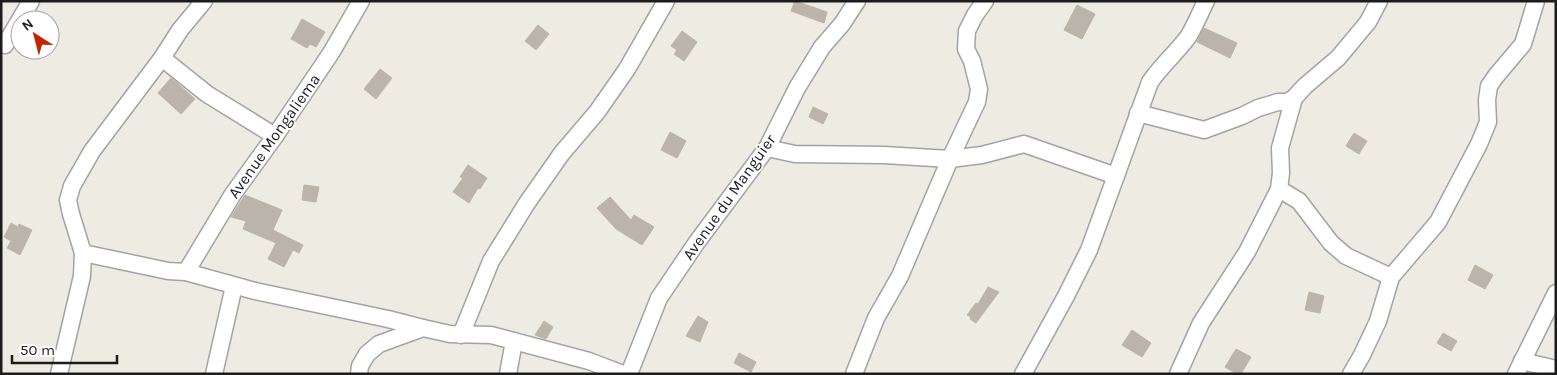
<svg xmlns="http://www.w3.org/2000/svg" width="1557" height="375" viewBox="0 0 1557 375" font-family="Karla,sans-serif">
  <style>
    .building { fill: #bab4ab; stroke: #bfb4a4 }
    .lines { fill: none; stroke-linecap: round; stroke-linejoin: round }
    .street-casing { stroke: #a3a3a3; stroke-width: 19 }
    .street { stroke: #fff; stroke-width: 16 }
    .labels { text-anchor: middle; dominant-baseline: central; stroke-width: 4; stroke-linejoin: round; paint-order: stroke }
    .street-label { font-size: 16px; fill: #1c1c1c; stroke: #fff }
  </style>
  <rect width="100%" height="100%" fill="#edebe2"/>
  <g class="building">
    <path d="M795,1L827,12L824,23L791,11Z"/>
    <path d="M1077,5L1095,14L1082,39L1064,30Z"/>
    <path d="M302,19L325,32L316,47L310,44L307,48L291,39Z"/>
    <path d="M538,25L549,34L536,50L525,41Z"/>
    <path d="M1204,28L1237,43L1230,58L1197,42Z"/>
    <path d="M682,31L697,42L684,61L674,54L677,50L671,46Z"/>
    <path d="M380,69L392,78L376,99L364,89Z"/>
    <path d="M171,78L195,99L181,114L158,93Z"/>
    <path d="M813,107L828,114L823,124L809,117Z"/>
    <path d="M670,132L686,141L677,158L661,150Z"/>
    <path d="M1354,133L1367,141L1359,154L1346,146Z"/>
    <path d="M468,165L487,178L480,189L478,188L469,203L453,192L463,178L460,177Z"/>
    <path d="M304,185L319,187L316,202L302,200Z"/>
    <path d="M245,195L282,210L273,230L303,245L299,253L293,250L284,267L268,259L276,243L243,229L246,221L231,217Z"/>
    <path d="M610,197L631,220L634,215L654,227L642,245L616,229L597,208Z"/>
    <path d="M11,223L18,227L19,224L32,230L20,255L7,248L11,241L4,237Z"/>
    <path d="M1475,265L1493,275L1485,289L1468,280Z"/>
    <path d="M988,287L999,292L976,323L970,319L971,317L967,315L976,303L978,304Z"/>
    <path d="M1309,292L1324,296L1320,313L1305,310Z"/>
    <path d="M698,316L708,322L700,342L686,336Z"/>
    <path d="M544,321L553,327L546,339L535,335Z"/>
    <path d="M1132,330L1151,343L1142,357L1122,345Z"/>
    <path d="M1443,333L1457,341L1451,351L1437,343Z"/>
    <path d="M1236,349L1251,357L1241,374H1237L1225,367Z"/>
    <path d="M739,353L756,362L751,372L734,363Z"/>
  </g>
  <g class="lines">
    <defs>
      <g id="street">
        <path d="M5,45L31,1"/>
        <path d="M162,58L207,94L275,136"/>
        <path d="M1138,113L1204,130L1242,116L1258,108L1278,102H1287L1294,98L1305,86L1338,58L1368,22L1379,1"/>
        <path d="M767,148L795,154L884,155L950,159L982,155L1024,144L1116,176"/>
        <path d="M1279,189L1299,201L1331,243L1346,256L1391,277"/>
        <path d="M83,253L168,271L186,272L255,291L388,319L423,328"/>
        <path d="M186,272L233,194L275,136L331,53L361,1"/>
        <path d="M461,335L491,261L527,203L562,153L597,112L627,69L666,1"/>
        <path d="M1522,361L1556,369"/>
        <path d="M59,374L82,276L83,253L71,214L68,200L72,186L92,151L162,58L180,30L204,1"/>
        <path d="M214,374L234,286"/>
        <path d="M359,374L360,366L367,354L379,344L423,328L450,334L491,335L589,361L623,374"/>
        <path d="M508,374L514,341"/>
        <path d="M629,374L659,298L697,242L767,148L797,88L822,47L842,24L857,1"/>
        <path d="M854,374L876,318L900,276L950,159L977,102L979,89L972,61L966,49L967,31L975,15L985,1"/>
        <path d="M1023,374L1066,296L1089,250L1150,82C1161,66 1176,53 1188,37C1195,26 1200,13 1206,1"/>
        <path d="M1178,374L1201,323L1247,252L1279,189L1281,173L1280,148L1294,98"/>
        <path d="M1351,374L1362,355L1378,321L1391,277L1438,222L1479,144L1488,122L1487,100L1489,86L1496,76L1523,44L1536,1"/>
        <path d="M1516,374L1556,293"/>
      </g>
    </defs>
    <use href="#street" class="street-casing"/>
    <use href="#street" class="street"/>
  </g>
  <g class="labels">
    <g class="street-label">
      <text transform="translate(274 136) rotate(-55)">Avenue Mongaliema</text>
      <text transform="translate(729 197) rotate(-55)">Avenue du Manguier</text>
    </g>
  </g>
  <rect width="1557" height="375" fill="none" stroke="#1c1c1c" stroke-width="5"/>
  <g transform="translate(35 35) rotate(324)"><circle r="24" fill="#ffffff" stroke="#a4a4a4"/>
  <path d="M0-4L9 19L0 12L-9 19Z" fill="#c52403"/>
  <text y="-8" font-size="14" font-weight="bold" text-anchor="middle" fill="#1c1c1c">N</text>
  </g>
  <path d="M12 355v8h105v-8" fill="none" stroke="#1c1c1c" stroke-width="2.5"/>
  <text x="20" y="355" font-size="15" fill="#1c1c1c" stroke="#ffffff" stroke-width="4" paint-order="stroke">50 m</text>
</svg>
